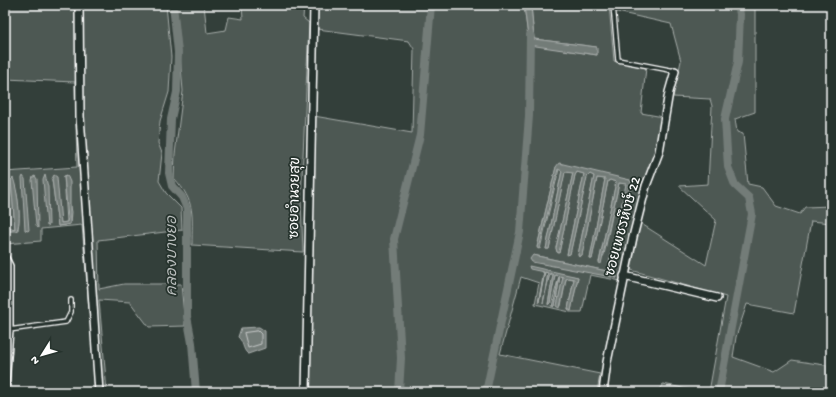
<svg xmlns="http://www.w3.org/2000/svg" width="836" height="397" viewBox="0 0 836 397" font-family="'Gochi Hand','Playpen Sans Thai',sans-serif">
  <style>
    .green { fill: #4d5853; stroke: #a6aca9; fill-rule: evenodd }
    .water { fill: #737b78; stroke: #abb0ae }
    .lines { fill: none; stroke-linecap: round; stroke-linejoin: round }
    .shore { stroke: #c7cac9; stroke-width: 1 }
    .canal { stroke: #737b78; stroke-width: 8 }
    .service-casing { stroke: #fff; stroke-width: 6 }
    .minor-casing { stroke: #fff; stroke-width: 10 }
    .service { stroke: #26332d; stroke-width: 3.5 }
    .minor { stroke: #26332d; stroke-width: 7 }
    .labels { text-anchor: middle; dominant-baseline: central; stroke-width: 3.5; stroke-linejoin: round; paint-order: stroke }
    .street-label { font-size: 14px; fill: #fff; stroke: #26332d }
    .water-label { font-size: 15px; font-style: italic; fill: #b9bdbc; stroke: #26332d }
  </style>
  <rect width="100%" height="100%" fill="#333f3a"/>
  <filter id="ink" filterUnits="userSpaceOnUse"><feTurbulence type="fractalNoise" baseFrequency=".025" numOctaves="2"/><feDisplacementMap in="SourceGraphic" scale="8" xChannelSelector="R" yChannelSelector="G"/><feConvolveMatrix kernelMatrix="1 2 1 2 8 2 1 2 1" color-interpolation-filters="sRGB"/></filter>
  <g filter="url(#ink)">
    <g class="green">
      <path d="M5,5H166L171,57L169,92L160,121L158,143L162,153L159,181L166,193L181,208L182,230L98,240L99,289L124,284H181L185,326L149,327L130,302L99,300L107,392H96L82,225L41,229V241L5,244V224L6,228L9,231L18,230C20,218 19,188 11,180L15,230L8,228L5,172L77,167L75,82L5,79ZM64,176L71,212L70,224L58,226L52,179L61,223L67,222Z"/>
      <path d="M176,5H204L207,33L226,30L229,17L243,19L242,5H304L303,18L309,23L301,199L303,252L192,245C192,215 196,202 174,178L175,154L183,91Z"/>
      <path d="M318,5H524L529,44L597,55L596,47L534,39L531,5H609L614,61L646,68L641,113L663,117L652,164L621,281L590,275L582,312H570L535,304L539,283L521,277L500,354L600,374L597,392H309L314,116L412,133L414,49L409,41L317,29ZM556,167L630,180L609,263L627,184L619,183L604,255L599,262L616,182L610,180L608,181L592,259H590L605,179L597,178L582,255L579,257L578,255L594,176L590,174L587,177L570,254H567L584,174L577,172L575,175L559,253L557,252L556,248L573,173L565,171L549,249H546L562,170L559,169L540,249L537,247ZM533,255L616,273L617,278ZM541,271L578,277L571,311L568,309L574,279L568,278L566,279L561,306L558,303L563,277L560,276L555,306H551L559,276L555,275L550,303L548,304L553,275L550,273L545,294L548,273L545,272L539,302L544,273Z"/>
      <path d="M616,5H755V112L735,119L737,132L743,134L748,184L762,187L776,206L800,214L805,207L831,206V223L811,221L794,313L747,304L736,337L733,357L774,372L792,360L831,366V392H709L726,297L631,270L640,223L706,265L716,220L679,186L708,184L712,106L710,99L673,97L681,61L671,24L617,12Z"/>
      <path d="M663,384L702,392H657Z"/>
    </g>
    <g class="water">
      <path d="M524,5H531L534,39L597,47V55L529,45Z"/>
      <path d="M559,163L630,180L632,184L614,265L611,266L609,263L626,184L619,183L601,264L599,263L616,182L610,180L608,181L592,259H590L605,179L597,178L582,255L579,257L578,255L594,176L590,174L587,177L570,254L567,255L584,174L577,172L575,175L559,253L557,252L556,248L573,173L565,172L549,249H546L562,171L558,169L539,249L537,248L556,167Z"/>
      <path d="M45,175L48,187L49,225L47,226L43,180Z"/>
      <path d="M54,175L57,177L61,223L67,222L68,218L64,176L67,175L70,182V224L58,226L52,179Z"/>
      <path d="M23,176L25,179L29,230L28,231L25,230L22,178Z"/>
      <path d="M35,176L37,179L38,228L36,225L32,180L33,177Z"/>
      <path d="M13,178C17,188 23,224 16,231H9L6,228L5,224V180L8,227L15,229L11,180Z"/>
      <path d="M533,255L616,273L617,278L532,262L530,259Z"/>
      <path d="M529,266L578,277L571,311L568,309L574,279L568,278L566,279L560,308L557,306L563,277L560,276L555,306L553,307L559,276L555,275L550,303L548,305L553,275L550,273L543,303L548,273L545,272L538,303L544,272L530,269Z"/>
      <path d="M259,327L265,331V348L248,354C242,349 244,342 238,337L241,328Z"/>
    </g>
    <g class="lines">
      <path class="shore" d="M258,331L261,334V344L248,348L244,333Z"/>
      <g class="canal">
        <path d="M173,5L178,52L177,92L171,119L169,173L172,186L182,197L187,209V316L192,343L196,392"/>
        <path d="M399,392L401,358L394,239L420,135L431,5"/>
        <path d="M486,392L520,232L529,116L530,35"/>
        <path d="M719,392L752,214L749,198L735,185L728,167L725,119L738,62L740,14L738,5"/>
      </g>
      <defs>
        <g id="service">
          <path d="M613,5L618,60L675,71"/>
          <path d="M9,330L66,322L71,312V300"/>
        </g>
        <g id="minor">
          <path d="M79,5L80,116L99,392"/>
          <path d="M5,258L9,266V330L5,385"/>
          <path d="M624,276L717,298"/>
          <path d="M306,392L314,5"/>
          <path d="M603,392L607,362L633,237L646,186L659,152L669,92L675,71"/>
        </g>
      </defs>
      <use href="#service" class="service-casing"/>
      <use href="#minor" class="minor-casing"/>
      <use href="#service" class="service"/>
      <use href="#minor" class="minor"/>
    </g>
  </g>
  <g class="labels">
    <g class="street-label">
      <text transform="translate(296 198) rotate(-89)">ซอยอำนวยสุข</text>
      <text transform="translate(624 227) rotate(-75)">ซอยเพชรหึงษ์ 22</text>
    </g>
    <g class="water-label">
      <text transform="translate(173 256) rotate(-90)">คลองบางยอ</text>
    </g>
  </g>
  <rect width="836" height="397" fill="none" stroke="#26332d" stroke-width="20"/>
  <rect x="10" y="10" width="816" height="377" fill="none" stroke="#fff" stroke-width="1.5" filter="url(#ink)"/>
  <g transform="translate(42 355) rotate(233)" stroke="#26332d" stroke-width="3" paint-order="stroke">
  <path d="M0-3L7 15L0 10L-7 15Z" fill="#ffffff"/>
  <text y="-6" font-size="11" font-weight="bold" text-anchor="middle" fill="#ffffff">N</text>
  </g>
</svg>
